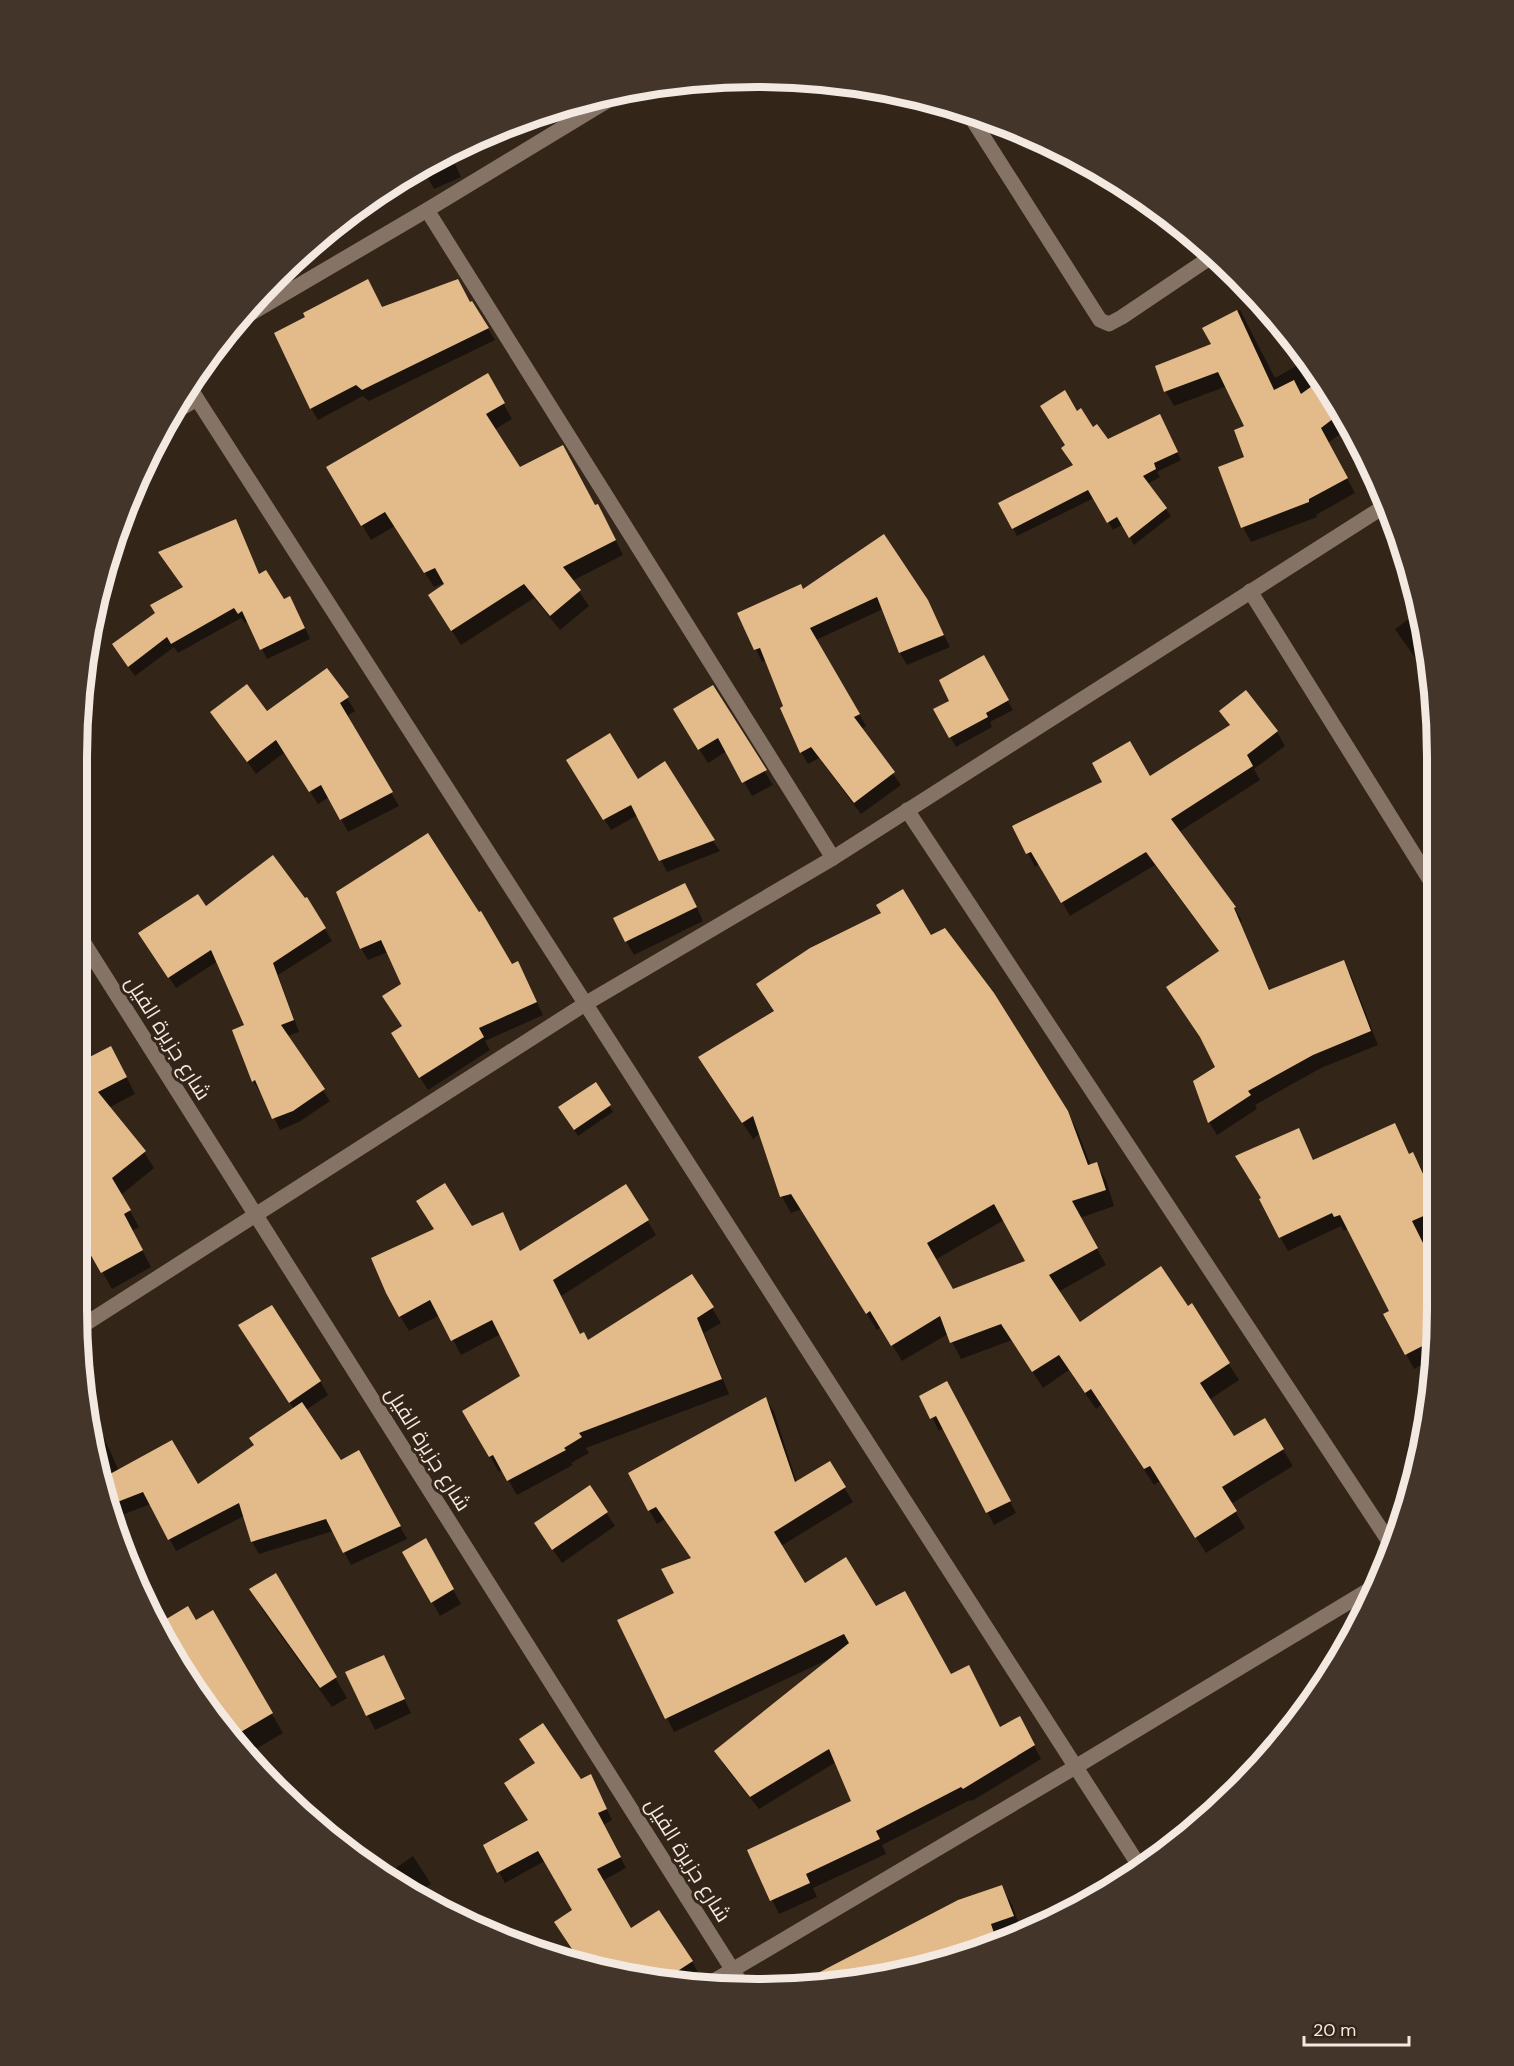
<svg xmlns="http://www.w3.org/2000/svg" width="1514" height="2066" viewBox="0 0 1514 2066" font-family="'DM Sans',Cairo,sans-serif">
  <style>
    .shadow { fill: #0007; fill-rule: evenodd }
    .building { fill: #e3ba89; fill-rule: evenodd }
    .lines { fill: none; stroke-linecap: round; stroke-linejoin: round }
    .minor { stroke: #857365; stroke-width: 15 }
    .labels { text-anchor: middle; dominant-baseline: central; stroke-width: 6; stroke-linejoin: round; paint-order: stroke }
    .street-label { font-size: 21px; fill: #f4e9e1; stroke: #342519 }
    .rim { fill: none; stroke: #f4e9e1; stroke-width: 8 }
  </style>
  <rect width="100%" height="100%" fill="#342519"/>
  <g class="shadow">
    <path d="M449,151L461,177L434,189L422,168Z"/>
    <path d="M472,303L495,340L369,401L363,396L318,420L311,408L382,308Z"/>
    <path d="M1240,310L1275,378L1307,360L1347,429L1328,443L1355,493L1316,515L1317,517L1251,542L1243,527L1246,427L1227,386L1174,406L1166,392L1156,366L1213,345L1204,328Z"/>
    <path d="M487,375L512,419L494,430L519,469L595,507L606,521L623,555L572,581L589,606L560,630L534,598L461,645L439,611L448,581L434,587L395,526L371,540L328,468Z"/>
    <path d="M1076,413L1107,441L1164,423L1181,460L1157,472L1160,477L1147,484L1171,516L1134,545L1123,524L1113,530L1094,498L1017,536L1013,528L1074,466L1067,446Z"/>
    <path d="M125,508L129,515L120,521Z"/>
    <path d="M241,531L259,575L283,601L296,608L310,639L267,659L248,621L245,623L241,618L178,653L174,647L135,676L120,655L157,614Z"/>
    <path d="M883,536L934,614L950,647L907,665L900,653L883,609L816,640L866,726L861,729L901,785L861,814L819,758L808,764L801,752L767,660L762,662L739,614L803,591Z"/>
    <path d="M1417,613L1432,668V682L1395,629Z"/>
    <path d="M983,658L1013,710L990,722L992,727L956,747L935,710L950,702Z"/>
    <path d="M712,687L773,785L752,796L727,751L708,763L683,724Z"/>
    <path d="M1246,692L1277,732L1285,746L1254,769L1260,780L1179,832L1234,907L1242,921L1240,922L1270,991L1343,962L1351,975L1378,1045L1321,1068L1255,1105L1257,1109L1217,1135L1209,1122L1216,1067L1220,953L1155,865L1070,916L1040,864L1035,867L1014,827L1150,778L1230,726L1221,712Z"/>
    <path d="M347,698L355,711L346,717L399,806L348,832L329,797L318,804L285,752L256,774L212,712L266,713Z"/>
    <path d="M574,771L638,781L713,841L720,851L667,872L638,815L611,830Z"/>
    <path d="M338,893L512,966L525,976L543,1015L485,1041L490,1050L428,1090L400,1046L403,1027V985L388,952L368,960L361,948Z"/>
    <path d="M307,899L332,941L278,975L299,1032L287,1036L330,1101L299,1122L280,1130L262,1092H260L253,1081L245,1025L218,961L176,988L147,944L205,908Z"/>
    <path d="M693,899L703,921L634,955L626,941Z"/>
    <path d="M931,937L1067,1112L1077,1130L1091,1166L1096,1164L1106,1180L1114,1206L1080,1218L1106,1265L1058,1292L1079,1324L1188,1308L1191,1306L1239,1380L1209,1400L1233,1438L1265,1420L1293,1466L1231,1504L1245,1528L1206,1553L1160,1481L1154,1485L1102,1404L1096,1409L1069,1370L1043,1388L1012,1340L961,1359L948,1334L902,1361L881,1327L877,1330L802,1209L791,1213L782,1197L760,1133L753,1139L710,1073ZM1004,1220L1027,1262L953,1291L935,1260Z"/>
    <path d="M1434,1015V1040L1425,1021Z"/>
    <path d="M120,1064L135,1094L108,1108L144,1152L154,1168L121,1195L139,1227L132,1231L151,1267L112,1289L80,1232L77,1234V1065Z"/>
    <path d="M609,1106L613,1112L578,1136L564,1114Z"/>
    <path d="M1395,1125L1410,1155L1412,1153L1421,1168L1435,1200L1436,1354L1435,1358L1414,1369L1385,1314L1391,1312L1348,1229L1344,1231L1341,1226L1288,1251L1280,1237L1299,1130L1314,1161Z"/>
    <path d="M502,1214L521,1253L647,1220L656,1235L561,1296L580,1336L588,1342L712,1308L721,1323L704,1333L729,1394L586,1448L589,1453L571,1463L573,1465L517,1495L502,1469L499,1472L464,1411L522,1377L501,1334L461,1355L440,1315L409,1331L400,1316L471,1228Z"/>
    <path d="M248,1340L320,1381L328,1395L306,1410L341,1462L358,1452L407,1539L351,1565L333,1531L259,1554L252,1542L244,1516L176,1551L151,1504L111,1519L100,1485L92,1428L95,1433L101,1431L119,1471L198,1486L256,1446L294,1409Z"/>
    <path d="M954,1395L1016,1513L994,1525L944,1428L939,1431L921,1396Z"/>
    <path d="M766,1399L774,1412L797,1483L829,1463L853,1502L781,1546L804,1585L876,1608L951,1676L1000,1728L1027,1732L1041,1759L972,1801L970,1800L882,1845L886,1854L813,1888L817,1897L779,1914L749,1851L853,1801L836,1762L759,1809L724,1765L716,1751L831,1658L674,1732L619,1621L676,1593L692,1559L665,1519L657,1524L649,1510Z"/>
    <path d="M1422,1437L1418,1462L1408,1445Z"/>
    <path d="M589,1487L615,1526L562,1563L544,1537Z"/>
    <path d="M425,1540L461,1604L440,1616L404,1552Z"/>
    <path d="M275,1575L347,1698L332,1707L262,1609L251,1589Z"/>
    <path d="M143,1576L166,1621L196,1622L212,1612L283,1733L249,1753L191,1687L134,1580Z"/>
    <path d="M384,1656L411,1713L375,1730L347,1673Z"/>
    <path d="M581,1781L596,1787L612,1820L603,1825L626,1868L602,1881L631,1930L692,1962L699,1974L686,1983L625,1976L572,1959L577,1956L587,1912L545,1861L505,1883L485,1846L529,1821Z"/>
    <path d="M413,1856L431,1884L417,1893L402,1883L393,1870Z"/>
    <path d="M1001,1886L1012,1905L1023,1935L845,1984Z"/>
  </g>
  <g class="building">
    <path d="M368,279L382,307L458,279L470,302L472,301L489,328L362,390L356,385L310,409L274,333L305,317L303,313Z"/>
    <path d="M1237,310L1274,390L1294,380L1301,394L1319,381L1338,415L1321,428L1348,478L1309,499V502L1241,528L1218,467L1244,457L1234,430L1244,426L1218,372L1164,392L1155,366L1211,344L1202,328Z"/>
    <path d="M488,373L505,403L486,414L520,467L563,445L595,505L598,504L616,540L563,567L581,590L550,616L524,584L451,631L428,595L444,584L435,568L424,573L385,512L361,526L326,467Z"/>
    <path d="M1065,390L1077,411L1081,408L1093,427L1097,424L1108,439L1160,414L1178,452L1154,463L1156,469L1143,476L1167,508L1129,538L1117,517L1107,523L1088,490L1012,529L998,503L1073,465L1061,448L1065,445L1040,406Z"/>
    <path d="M236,519L259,574L266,570L284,599L290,596L305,628L260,650L242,611L238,614L234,608L171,644L167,637L128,667L112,644L155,613L150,605L183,587L158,552Z"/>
    <path d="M884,534L928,600L944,635L899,653L877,597L810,628L860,714L854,717L895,772L854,803L811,747L800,753L780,708L783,706L760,648L754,650L737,613L801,584L803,589Z"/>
    <path d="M984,655L1009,700L986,713L988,717L949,738L933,709L949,701L939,680Z"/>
    <path d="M327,668L349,697L340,703L393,792L340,820L321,785L309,792L276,740L247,762L210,712L247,684L267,711Z"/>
    <path d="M713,685L767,770L742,783L718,738L698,750L673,709Z"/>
    <path d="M1246,690L1278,731L1247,755L1253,766L1171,819L1236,907L1234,908L1269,990L1344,960L1371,1031L1313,1055L1248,1091L1251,1095L1208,1123L1193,1081L1215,1067L1200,1037L1166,987L1219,951L1146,852L1061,903L1031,852L1026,854L1012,826L1102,782L1092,763L1130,741L1150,776L1230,725L1219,711Z"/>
    <path d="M610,733L638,779L665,761L715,840L659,861L631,805L603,820L566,760Z"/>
    <path d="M428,833L479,912L481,911L512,964L518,961L537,1002L479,1028L484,1037L419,1078L391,1033L402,1026L382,996L401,984L381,940L360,949L336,892Z"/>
    <path d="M273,855L305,898L307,897L326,928L273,963L294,1020L281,1025L325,1089L293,1111L272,1119L255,1080L252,1082L232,1030L244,1025L211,950L168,978L138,933L198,894L206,906Z"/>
    <path d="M685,883L697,907L625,942L613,918Z"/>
    <path d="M903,889L931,935L945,928L994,993L1068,1111L1088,1165L1097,1162L1106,1190L1072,1201L1098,1248L1049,1275L1080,1322L1161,1266L1188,1306L1192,1303L1230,1363L1200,1383L1234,1436L1265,1418L1284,1449L1222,1487L1237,1511L1195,1538L1150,1466L1144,1469L1091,1389L1085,1393L1059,1355L1032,1372L1001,1324L950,1343L940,1316L891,1346L870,1311L866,1314L791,1194L780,1197L753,1116L742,1123L698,1057L774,1011L756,984L810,948L881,913L876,905ZM994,1204L1025,1261L953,1289L927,1243Z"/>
    <path d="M111,1046L127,1077L98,1092L146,1151L112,1178L131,1210L124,1214L143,1250L101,1273L76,1229V1064Z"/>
    <path d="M596,1082L611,1105L574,1130L558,1107Z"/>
    <path d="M1395,1123L1409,1154L1413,1152L1435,1200V1211L1412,1221L1435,1267L1436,1339L1405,1355L1383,1314L1389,1311L1340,1215L1334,1217L1332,1213L1279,1238L1259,1199L1261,1198L1235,1156L1299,1128L1313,1160Z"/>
    <path d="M445,1183L472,1226L503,1212L520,1251L626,1184L649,1220L553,1280L580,1334L584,1332L588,1340L692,1274L714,1307L697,1318L722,1379L579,1433L582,1437L564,1448L566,1450L507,1481L493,1455L489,1457L462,1411L520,1376L492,1320L451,1341L430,1300L399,1317L386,1293L371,1258L434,1229L416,1201Z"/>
    <path d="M272,1305L321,1381L289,1403L238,1325Z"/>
    <path d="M947,1381L1011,1501L986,1513L936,1416L930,1419L919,1396Z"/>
    <path d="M766,1397L795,1482L830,1461L846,1487L774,1532L805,1583L846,1557L876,1606L905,1591L951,1674L969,1665L1000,1727L1020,1716L1035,1745L963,1789L961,1787L876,1831L880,1839L806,1874L810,1883L770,1901L747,1850L851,1801L829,1749L750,1797L714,1751L849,1643L844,1634L665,1719L617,1620L674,1593L661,1569L691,1558L656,1507L648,1511L628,1473Z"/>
    <path d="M302,1402L341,1460L359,1450L401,1526L343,1553L326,1519L251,1542L239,1503L168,1540L143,1492L107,1506L99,1480L172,1440L198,1484L254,1445L249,1438Z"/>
    <path d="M590,1485L608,1512L552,1550L534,1523Z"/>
    <path d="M426,1538L454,1589L431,1603L402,1552Z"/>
    <path d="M276,1573L337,1677L320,1688L249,1589Z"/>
    <path d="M188,1606L196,1620L213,1610L273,1713L234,1736L191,1687L158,1624Z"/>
    <path d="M384,1655L405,1699L366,1716L345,1672Z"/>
    <path d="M543,1723L581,1779L591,1774L607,1809L598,1813L621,1857L597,1869L631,1928L659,1910L693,1961L664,1980L625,1976L580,1961L554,1922L572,1910L538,1851L497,1873L483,1845L528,1820L504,1783L535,1763L519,1739Z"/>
    <path d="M1002,1885L1014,1916L991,1924L997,1942L845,1984L795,1987V1985L958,1900Z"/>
  </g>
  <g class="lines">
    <g class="minor">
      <path d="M967,111L1100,320L1109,324L1122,317L1214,255"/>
      <path d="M427,210L833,858"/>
      <path d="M233,324L427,210L620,93"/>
      <path d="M188,385L1140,1867"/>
      <path d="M173,413L197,399"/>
      <path d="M1250,591L1433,885"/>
      <path d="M907,810L1392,1546"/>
      <path d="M77,932L744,1988"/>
      <path d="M79,1328L585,1004L833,858L1388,504"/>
      <path d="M707,1985L1077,1766L1377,1585"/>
    </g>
  </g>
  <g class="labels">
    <g class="street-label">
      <text transform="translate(168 1038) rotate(58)">شارع جزيرة الفيل</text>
      <text transform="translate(428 1449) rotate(58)">شارع جزيرة الفيل</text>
      <text transform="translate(688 1860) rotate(58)">شارع جزيرة الفيل</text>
    </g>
  </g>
  <path d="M0 0H1514V2066H0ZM757 87H757A670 670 0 0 1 1427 757V1309A670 670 0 0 1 757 1979H757A670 670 0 0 1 87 1309V757A670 670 0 0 1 757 87Z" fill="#433529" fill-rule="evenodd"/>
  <path class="rim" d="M757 87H757A670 670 0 0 1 1427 757V1309A670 670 0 0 1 757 1979H757A670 670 0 0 1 87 1309V757A670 670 0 0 1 757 87Z"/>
  <path d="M1304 2036v9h105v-9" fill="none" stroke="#f4e9e1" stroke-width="3"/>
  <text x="1313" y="2036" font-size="18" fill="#f4e9e1" stroke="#342519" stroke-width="4.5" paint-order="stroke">20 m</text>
</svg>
